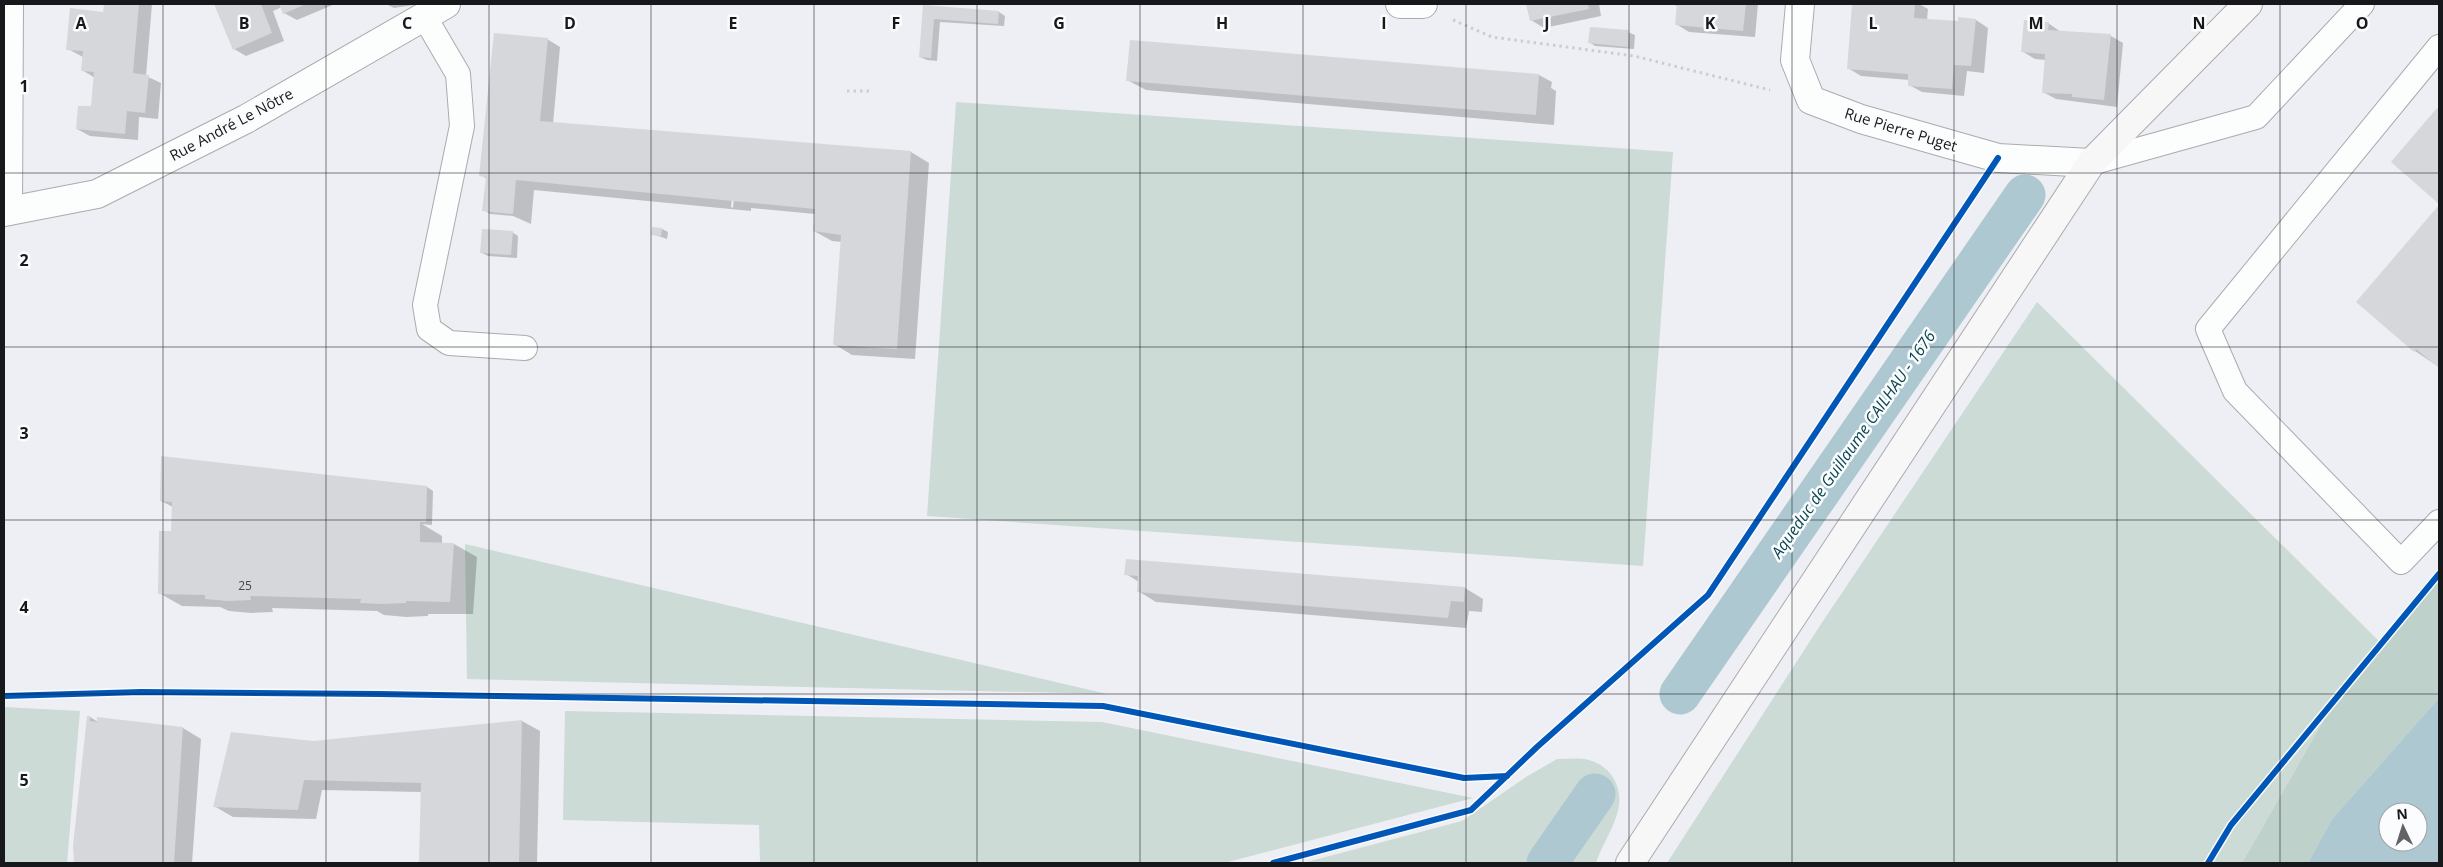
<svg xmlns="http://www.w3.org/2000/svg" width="2443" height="867" viewBox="0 0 2443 867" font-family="'Open Sans',sans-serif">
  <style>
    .green { fill: #ccdbd5 }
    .forest { fill: #bed1ca }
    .water { fill: #adc8d0; fill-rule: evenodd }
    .shadow { fill: #0003; fill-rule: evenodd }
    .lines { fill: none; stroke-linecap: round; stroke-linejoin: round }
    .canal { stroke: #adc8d0; stroke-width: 41 }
    .building { fill: #d6d7db }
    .service-casing { stroke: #aaabaf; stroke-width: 26 }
    .minor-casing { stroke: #aaabaf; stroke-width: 30 }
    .secondary-casing { stroke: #aaabaf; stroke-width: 30 }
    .path { stroke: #cccdcf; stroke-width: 3; stroke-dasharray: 2.5 4; stroke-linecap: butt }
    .service { stroke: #fcfdfd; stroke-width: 24 }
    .minor { stroke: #fcfdfd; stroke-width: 28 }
    .secondary { stroke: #f8f7f7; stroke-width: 28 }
    .cycleway-casing { stroke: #fbfcfd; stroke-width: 9 }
    .cycleway { stroke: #0057b8; stroke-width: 6 }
    .grid { fill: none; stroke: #17181b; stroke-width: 1; stroke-opacity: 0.55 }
    .labels { text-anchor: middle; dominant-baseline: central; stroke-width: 5; stroke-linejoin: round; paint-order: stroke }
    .number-label { font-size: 12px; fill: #47484b }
    .street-label { font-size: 15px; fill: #17181b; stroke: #fbfcfd }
    .water-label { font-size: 16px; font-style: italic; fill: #0b4650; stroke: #fbfcfd }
    .grid-label { font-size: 16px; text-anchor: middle; font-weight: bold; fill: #17181b; stroke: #fbfcfd; stroke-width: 5; stroke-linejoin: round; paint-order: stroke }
  </style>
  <rect width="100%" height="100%" fill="#eeeff4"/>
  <g class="green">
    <path d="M956,102L1673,152L1643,566L927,516Z"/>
    <path d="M2037,302L2382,644L2337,697L2242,863H1667L1821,624Z"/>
    <path d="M465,544L1107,694L467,679Z"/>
    <path d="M4,707L80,711L67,863H4Z"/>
    <path d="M565,711L1102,722L1473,798L1224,863H760L759,825L563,820Z"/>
    <path d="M1557,759C1566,759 1576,758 1584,759C1613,764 1626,791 1616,817C1611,833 1601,847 1596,863H1303L1462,821L1526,777Z"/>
  </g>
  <path class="forest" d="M2439,574V698L2332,819L2308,863H2242L2337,697Z"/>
  <path class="water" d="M2439,698V863H2308L2332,819ZM2388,812H2418V842H2388Z"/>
  <g class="shadow">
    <path d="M105,4H152L146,76L161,83L158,119L139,117L138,140L90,136L77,129L92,107L95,78L82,70L83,57L68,49L104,13Z"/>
    <path d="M215,4H335L297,20L284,13L282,7L273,11L284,41L246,56L234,49Z"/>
    <path d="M386,4H420L394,8Z"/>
    <path d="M1528,4H1599L1601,16L1544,28L1531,20Z"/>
    <path d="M1670,4H1758L1755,37L1689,32L1676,24L1678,6Z"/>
    <path d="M1854,4H1919L1928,9L1927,20L1959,22L1976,20L1988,28L1984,73L1967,71L1964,96L1922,92L1909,85V80L1861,76L1848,68Z"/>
    <path d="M924,6L999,12L1005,16L1004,26L940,22L937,61L927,60L920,57Z"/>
    <path d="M2048,23L2061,32L2111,36L2123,43L2117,107L2056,99L2043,92L2046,60L2035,59L2022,51Z"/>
    <path d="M1628,32L1635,35L1634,49L1595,46L1589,42Z"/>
    <path d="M547,39L560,47L553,124L911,152L929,163L915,359L852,355L834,344L842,242L832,241L814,231L815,214L751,208V211L534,190L531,224L513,216L490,214L484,210L487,179L481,175ZM735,164H737L733,208L731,207Z"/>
    <path d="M1131,42L1539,75L1552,82L1551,88L1556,91L1554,125L1146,90L1127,80Z"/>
    <path d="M2438,110L2439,111V202L2393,162Z"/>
    <path d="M2439,207V367L2415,351L2357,302Z"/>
    <path d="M662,229L668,232L667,239L652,234Z"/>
    <path d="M512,232L518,236L517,258L488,256L482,253Z"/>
    <path d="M427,487L433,491L432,525L422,524L442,536V544H454L477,557L473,614H428V616L406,617L384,615L377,611L272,608L273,612L251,613L229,611L220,607L182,606L159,593L173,532V507L161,501Z"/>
    <path d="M1126,574L1465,588L1483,599L1482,612L1469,611L1466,628L1156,602L1138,591L1139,582Z"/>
    <path d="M90,717L98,722L183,728L201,739L192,863H75V846Z"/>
    <path d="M522,721L540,731L537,863H420L422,792L322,790L316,819L233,817L214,806L313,743Z"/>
  </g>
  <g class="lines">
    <g class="canal">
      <path d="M1680,694L2025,195"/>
      <path d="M1547,863L1595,794"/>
    </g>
  </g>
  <g class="building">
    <path d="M104,4H139L133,73L149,75L145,113L127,111L125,134L76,129L78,106H91L94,72L81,71L83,51L66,50L70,8L103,12Z"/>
    <path d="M214,4H261L272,33L233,50Z"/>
    <path d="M279,4H306L283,14Z"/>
    <path d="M1526,4H1588L1589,9L1530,21Z"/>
    <path d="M1677,4H1746L1743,31L1675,25Z"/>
    <path d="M1852,4H1915L1914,18L1958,21V17L1976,19L1971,66L1954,65L1952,89L1908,86V74L1847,69Z"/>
    <path d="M923,5L999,11L998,24L934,19L931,58L919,57Z"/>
    <path d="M2024,20L2049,22L2048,30L2111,34L2104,100L2072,97V94L2042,93L2045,54L2021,52Z"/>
    <path d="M1590,27L1629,30L1628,47L1588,43Z"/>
    <path d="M494,33L548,38L540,121L911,151L897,349L833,345L841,235L813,231L815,209L516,180L513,214L482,211L486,177L479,176Z"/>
    <path d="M1130,40L1539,74L1536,115L1126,81Z"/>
    <path d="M2437,108L2439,110V204L2391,162Z"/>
    <path d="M2439,205V368L2416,349L2414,352L2356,302Z"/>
    <path d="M652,227L662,228L661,236L651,235Z"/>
    <path d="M482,229L513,231L511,255L480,253Z"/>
    <path d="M161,456L427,486L426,522H420V542L454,543L450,602L406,601V603L383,604L360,603L361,599L250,596L251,600L228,601L205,599V595L158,594L159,531H171L172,502L160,501Z"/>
    <path d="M1126,559L1465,587L1464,602L1451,601L1448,618L1137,592L1138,576L1124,575Z"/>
    <path d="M87,716H90V721L97,722V717L183,727L174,863H74L73,846Z"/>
    <path d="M522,720L519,863H419L421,783L304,780L298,810L213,807L231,732L313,741Z"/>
  </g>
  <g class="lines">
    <defs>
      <g id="service">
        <path d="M424,16L458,74L462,126L425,305L429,329L449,343L525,348"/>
        <path d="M2439,47L2208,329L2235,391L2401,562L2439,522"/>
        <path d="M2091,163L2256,117L2362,4"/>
      </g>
      <g id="minor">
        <path d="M1400,4H1423"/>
        <path d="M1800,4L1795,60L1811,100L1861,119L1998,158L2091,163"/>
        <path d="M8,211L9,4"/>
        <path d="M4,212L97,194L246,119L446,4"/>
      </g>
      <path id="secondary" d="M1630,863L2091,163L2248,4"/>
    </defs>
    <use href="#service" class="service-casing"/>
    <use href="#minor" class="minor-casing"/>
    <use href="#secondary" class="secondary-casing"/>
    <g class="path">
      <path d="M1453,20L1492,37L1634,56L1770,90"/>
      <path d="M847,91H873"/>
      <path d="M4,696L141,692L379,694L1103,706L1464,778L1507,776"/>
      <path d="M1273,863L1471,810L1537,747L1708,595L1979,187"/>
    </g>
    <use href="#service" class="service"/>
    <use href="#minor" class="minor"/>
    <use href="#secondary" class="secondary"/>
    <defs>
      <g id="cycleway">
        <path d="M4,696L141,692L379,694L1103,706L1464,778L1507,776"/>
        <path d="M1273,863L1471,810L1537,747L1708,595L1998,158"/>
        <path d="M2208,863L2231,825L2439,574"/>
      </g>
    </defs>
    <use href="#cycleway" class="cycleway-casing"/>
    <use href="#cycleway" class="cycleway"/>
  </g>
  <path class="grid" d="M163,4V863M326,4V863M489,4V863M651,4V863M814,4V863M977,4V863M1140,4V863M1303,4V863M1466,4V863M1629,4V863M1792,4V863M1954,4V863M2117,4V863M2280,4V863M4,173H2439M4,347H2439M4,520H2439M4,694H2439"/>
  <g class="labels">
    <g class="number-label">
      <text x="245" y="585">25</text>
    </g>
    <g class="street-label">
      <text transform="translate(231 124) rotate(-28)">Rue André Le Nôtre</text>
      <text transform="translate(1901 129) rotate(17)">Rue Pierre Puget</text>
    </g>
    <g class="water-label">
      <text transform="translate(1853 444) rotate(-55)">Aqueduc de Guillaume CAILHAU - 1676</text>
    </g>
  </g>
  <g class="grid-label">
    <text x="81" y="29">A</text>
    <text x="244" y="29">B</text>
    <text x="407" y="29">C</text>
    <text x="570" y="29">D</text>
    <text x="733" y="29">E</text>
    <text x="896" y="29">F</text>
    <text x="1059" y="29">G</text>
    <text x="1222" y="29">H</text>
    <text x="1384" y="29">I</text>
    <text x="1547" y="29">J</text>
    <text x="1710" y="29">K</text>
    <text x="1873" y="29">L</text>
    <text x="2036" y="29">M</text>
    <text x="2199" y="29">N</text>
    <text x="2362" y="29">O</text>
    <text x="24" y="92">1</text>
    <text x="24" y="266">2</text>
    <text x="24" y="439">3</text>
    <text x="24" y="613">4</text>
    <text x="24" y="786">5</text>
  </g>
  <rect width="2443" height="867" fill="none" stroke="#17181b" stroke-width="10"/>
  <g transform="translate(2403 827) rotate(356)"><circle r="24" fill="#fbfcfd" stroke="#a0a1a3"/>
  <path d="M0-4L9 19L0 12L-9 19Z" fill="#626367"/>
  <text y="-8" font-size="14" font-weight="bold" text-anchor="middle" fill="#17181b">N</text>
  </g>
</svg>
